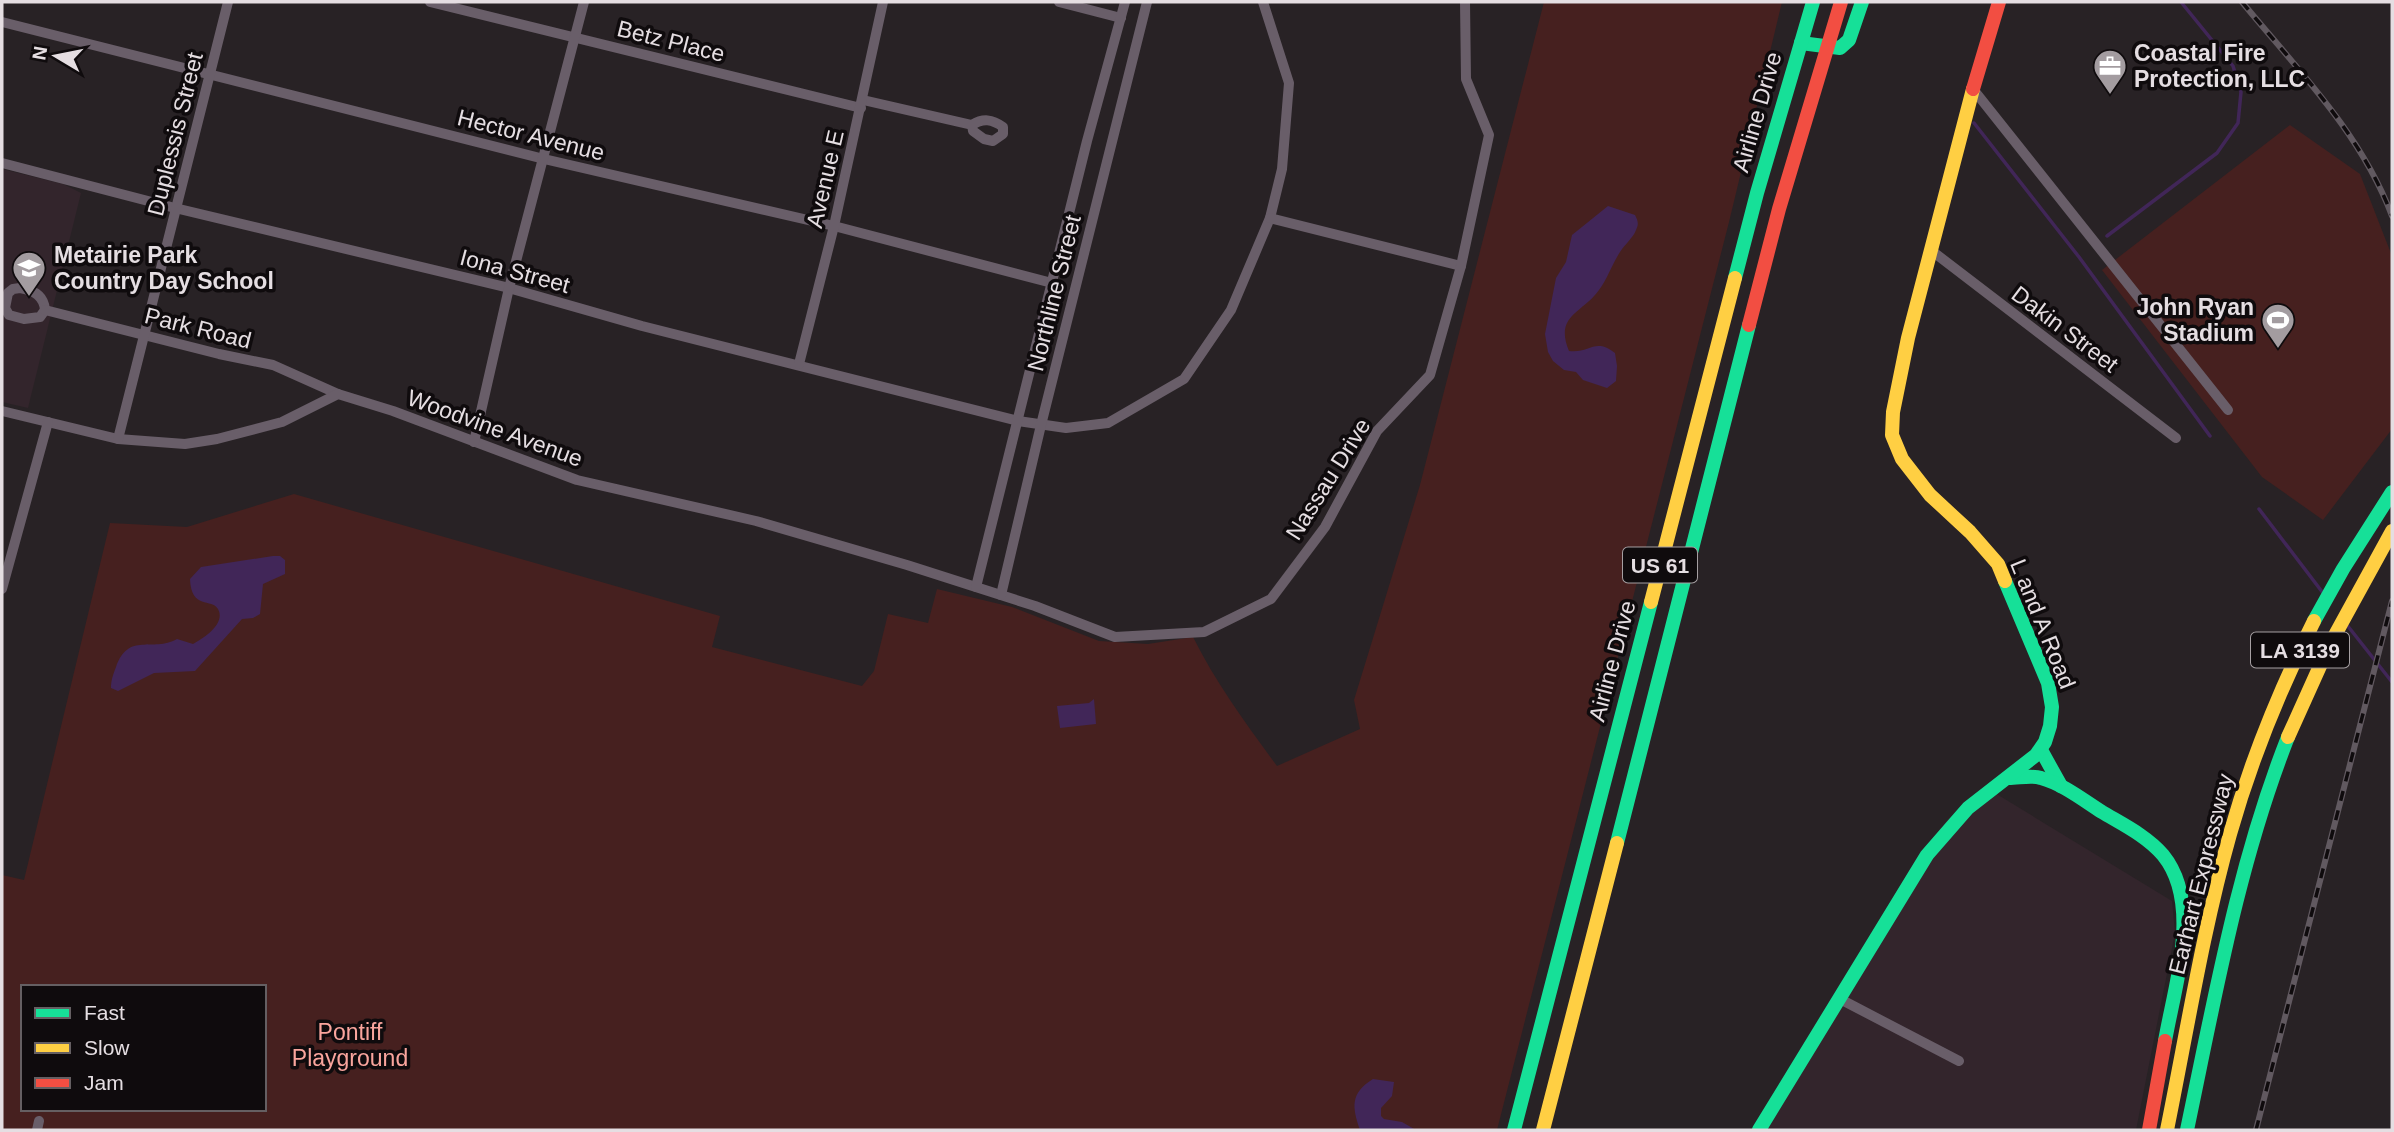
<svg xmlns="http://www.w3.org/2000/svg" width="2394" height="1132" viewBox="0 0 2394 1132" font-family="Arial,sans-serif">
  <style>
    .built { fill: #33252c }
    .green { fill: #46201f; fill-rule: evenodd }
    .water { fill: #412658 }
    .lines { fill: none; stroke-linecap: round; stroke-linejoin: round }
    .stream { stroke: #412658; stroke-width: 3.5 }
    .street { stroke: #695e69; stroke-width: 10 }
    .fast { stroke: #16e098; stroke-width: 14 }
    .slow { stroke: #ffcf43; stroke-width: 14 }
    .jam { stroke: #f24e42; stroke-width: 14 }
    .rail-casing { stroke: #615960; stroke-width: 6 }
    .rail { stroke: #0f0b0d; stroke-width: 3.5; stroke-dasharray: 10; stroke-linecap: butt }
    .labels { text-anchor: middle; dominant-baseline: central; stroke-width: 7; stroke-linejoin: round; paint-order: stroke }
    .shield { fill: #0f0b0d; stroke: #a59fa2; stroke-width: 2 }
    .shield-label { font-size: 21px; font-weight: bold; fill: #e5dee2 }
    .street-label { font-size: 23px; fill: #e5dee2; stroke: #0f0b0d }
    .poi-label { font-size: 23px; font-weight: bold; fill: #e5dee2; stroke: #0f0b0d; text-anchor: start }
    .park-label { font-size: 23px; fill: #faa59d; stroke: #0f0b0d }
  </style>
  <rect width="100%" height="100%" fill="#282225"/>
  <g class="built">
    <path d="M2,169L63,184L81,193L28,408L2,402Z"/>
    <path d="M1985,787L2172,901L2175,933L2136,1130H1753L1918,856L1949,818Z"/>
  </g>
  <g class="green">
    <path d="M1544,2H1782L1729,222L1497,1130H2V875L24,880L110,523L187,527L294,494L720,616L712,647L862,686L874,671L888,614L928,623L937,589L1012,607L1099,641L1148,644L1193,637C1216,683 1246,724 1277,766L1360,729L1354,700L1420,485ZM23,987H264V1109H23Z"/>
    <path d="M2290,125L2360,174L2392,256V429L2323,520L2262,477L2102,270Z"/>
  </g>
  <g class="water">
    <path d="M1608,206L1635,215C1638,221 1639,224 1636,230C1633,238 1625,244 1620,252C1612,264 1608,278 1599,290C1583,313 1554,315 1569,351C1589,354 1595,337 1615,353L1617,366L1616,381L1607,388L1583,380L1576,372L1564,370L1553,361L1548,352L1545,334L1556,278L1566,262L1572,235Z"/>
    <path d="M273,556H280L285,560V574L263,584L260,614L253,618L242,619L195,671L154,673L118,691L111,688C111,680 113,675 116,667C129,631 152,653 177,639L193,644C204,638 226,624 218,609C212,598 191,610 190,579L201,567Z"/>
    <path d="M1094,699L1096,724L1060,728L1057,706L1089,703Z"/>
    <path d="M1373,1079L1394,1082L1392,1096L1381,1108V1116L1384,1119L1402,1122L1416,1130H1360C1352,1107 1350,1093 1373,1079Z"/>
  </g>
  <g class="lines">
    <g class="stream">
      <path d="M1974,123L2079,257L2210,436"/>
      <path d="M2107,236L2217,153L2238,123L2241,92L2233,66L2181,2"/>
      <path d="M2259,509L2323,593"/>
      <path d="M2347,625L2392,682"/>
    </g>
    <g class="street">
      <path d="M430,2L861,108"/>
      <path d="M1059,2L1121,18"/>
      <path d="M2,22L544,159L834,226L1052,283"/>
      <path d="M1973,89L2228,410"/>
      <path d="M863,100L972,125L973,131L984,139L993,141L1003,134V127C992,119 983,118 972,125"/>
      <path d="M2,163L175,208L509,288L642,326L1018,421L1066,428L1108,423L1184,379L1231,310L1270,218L1282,169L1289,83L1263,2"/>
      <path d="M1270,218L1461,266"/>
      <path d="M1932,251L2176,438"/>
      <path d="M20,288C34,290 44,296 45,310L40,317L24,319L9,315L5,308L8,293L13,289Z"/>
      <path d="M45,310L219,354L273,365L338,394"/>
      <path d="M799,364L834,226L883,2"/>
      <path d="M2,411L118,439L185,444L217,439L282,422L338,394L393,411L577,480L756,521L907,565L1035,606L1115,637L1204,632L1271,599L1325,527L1377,431L1430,375L1461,266L1489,135L1466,79L1465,2"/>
      <path d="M118,439L228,2"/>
      <path d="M474,442L509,288L584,2"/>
      <path d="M976,587L1087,141L1125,2"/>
      <path d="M2,589L48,422"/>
      <path d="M1001,595L1041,425L1147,2"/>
      <path d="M1840,999L1959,1061"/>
      <path d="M37,1130L39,1121"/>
    </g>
    <g class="fast">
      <path d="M1801,43L1840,48L1849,40L1862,2"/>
      <path d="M1735,278L1757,193L1813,2"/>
      <path d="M2314,621L2343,569L2392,492"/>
      <path d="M2041,750L2061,786"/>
      <path d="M2009,778C2019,778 2032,775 2041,778C2063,784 2083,800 2102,812C2122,824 2147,836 2163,855C2202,903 2175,984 2165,1041"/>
      <path d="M1617,843L1749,325"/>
      <path d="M1514,1130L1651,602"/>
      <path d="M1759,1130L1927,855L1968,808L2036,755L2045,742L2050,726L2052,707L2048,683L2005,581"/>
      <path d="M2187,1130C2215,997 2238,864 2288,737"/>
    </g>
    <g class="slow">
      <path d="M1973,89L1908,338L1893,412L1892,435L1902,459L1930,495L1970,532L1998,564L2005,581"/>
      <path d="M1651,602L1735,278"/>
      <path d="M2288,737L2329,646L2392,531"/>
      <path d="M1543,1130L1617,843"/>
      <path d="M2167,1130C2187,1031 2203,930 2230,834C2251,760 2280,689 2314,621"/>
    </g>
    <g class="jam">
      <path d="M1973,89L1999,2"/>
      <path d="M1749,325L1779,209L1841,2"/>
      <path d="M2149,1130L2165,1041"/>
    </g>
    <defs>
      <g id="rail">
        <path d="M2242,2C2297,69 2361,133 2392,216"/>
        <path d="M2256,1130L2392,601"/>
      </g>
    </defs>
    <use href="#rail" class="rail-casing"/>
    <use href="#rail" class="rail"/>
  </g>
  <defs>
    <symbol id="office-pin" viewBox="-11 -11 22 30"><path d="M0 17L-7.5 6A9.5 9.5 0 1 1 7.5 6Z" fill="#a39ca0" stroke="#0f0b0d"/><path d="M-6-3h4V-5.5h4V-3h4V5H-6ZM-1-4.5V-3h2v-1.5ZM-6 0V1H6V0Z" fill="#fff"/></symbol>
    <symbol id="school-pin" viewBox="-11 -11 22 30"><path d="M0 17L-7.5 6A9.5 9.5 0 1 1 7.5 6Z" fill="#a39ca0" stroke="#0f0b0d"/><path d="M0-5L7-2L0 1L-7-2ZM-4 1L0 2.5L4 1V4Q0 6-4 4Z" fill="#fff"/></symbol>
    <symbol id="stadium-pin" viewBox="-11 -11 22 30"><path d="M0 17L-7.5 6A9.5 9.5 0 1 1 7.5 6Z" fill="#a39ca0" stroke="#0f0b0d"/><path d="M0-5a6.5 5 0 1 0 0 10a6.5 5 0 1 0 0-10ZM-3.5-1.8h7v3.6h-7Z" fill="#fff"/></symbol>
  </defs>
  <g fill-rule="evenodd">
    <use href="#office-pin" x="2091" y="47" width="38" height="52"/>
    <use href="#school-pin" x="10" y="249" width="38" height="52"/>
    <use href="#stadium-pin" x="2259" y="301" width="38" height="52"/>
  </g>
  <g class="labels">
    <g class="shield">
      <rect x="1623" y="547.5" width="74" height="35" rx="5"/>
      <rect x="2251" y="632.5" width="98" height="35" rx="5"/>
    </g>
    <g class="shield-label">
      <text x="1660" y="565">US 61</text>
      <text x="2300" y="650">LA 3139</text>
    </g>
    <g class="street-label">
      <text transform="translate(671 41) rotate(14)">Betz Place</text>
      <text transform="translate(1757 112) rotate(-74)">Airline Drive</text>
      <text transform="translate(175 134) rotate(-76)">Duplessis Street</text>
      <text transform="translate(531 135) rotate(14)">Hector Avenue</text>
      <text transform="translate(825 179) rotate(-77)">Avenue E</text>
      <text transform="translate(515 271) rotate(15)">Iona Street</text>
      <text transform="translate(1054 293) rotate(-76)">Northline Street</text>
      <text transform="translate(198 328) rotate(14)">Park Road</text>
      <text transform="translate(2065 329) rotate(37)">Dakin Street</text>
      <text transform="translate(495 428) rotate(20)">Woodvine Avenue</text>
      <text transform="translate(1328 479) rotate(-58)">Nassau Drive</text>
      <text transform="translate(2043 624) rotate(68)">L and A Road</text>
      <text transform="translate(1612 661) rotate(-75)">Airline Drive</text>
      <text transform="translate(2201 874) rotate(-76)">Earhart Expressway</text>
    </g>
    <g class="poi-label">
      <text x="2134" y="53">Coastal Fire<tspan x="2134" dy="26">Protection, LLC</tspan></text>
      <text x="54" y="255">Metairie Park<tspan x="54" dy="26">Country Day School</tspan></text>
      <text x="2254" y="307" text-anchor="end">John Ryan<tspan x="2254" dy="26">Stadium</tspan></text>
    </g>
    <g class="park-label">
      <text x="350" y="1032">Pontiff<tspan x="350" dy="26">Playground</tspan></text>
    </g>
  </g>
  <rect width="2394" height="1132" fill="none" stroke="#e5dee2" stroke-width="7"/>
  <rect x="21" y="985" width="245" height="126" fill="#0f0b0d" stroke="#655f62" stroke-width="2"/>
  <rect x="35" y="1008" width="35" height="10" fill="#16e098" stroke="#655f62" stroke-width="2"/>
  <text x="84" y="1020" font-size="21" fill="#e5dee2">Fast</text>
  <rect x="35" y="1043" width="35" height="10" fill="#ffcf43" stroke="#655f62" stroke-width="2"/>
  <text x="84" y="1055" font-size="21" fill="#e5dee2">Slow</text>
  <rect x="35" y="1078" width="35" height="10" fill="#f24e42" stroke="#655f62" stroke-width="2"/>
  <text x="84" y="1090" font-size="21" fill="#e5dee2">Jam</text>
  <g transform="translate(56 56) rotate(280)" stroke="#0f0b0d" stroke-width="5" paint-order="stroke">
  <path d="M0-5L12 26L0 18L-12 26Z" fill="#e5dee2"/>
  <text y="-10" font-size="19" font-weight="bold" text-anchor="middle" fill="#e5dee2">N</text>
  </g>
</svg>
